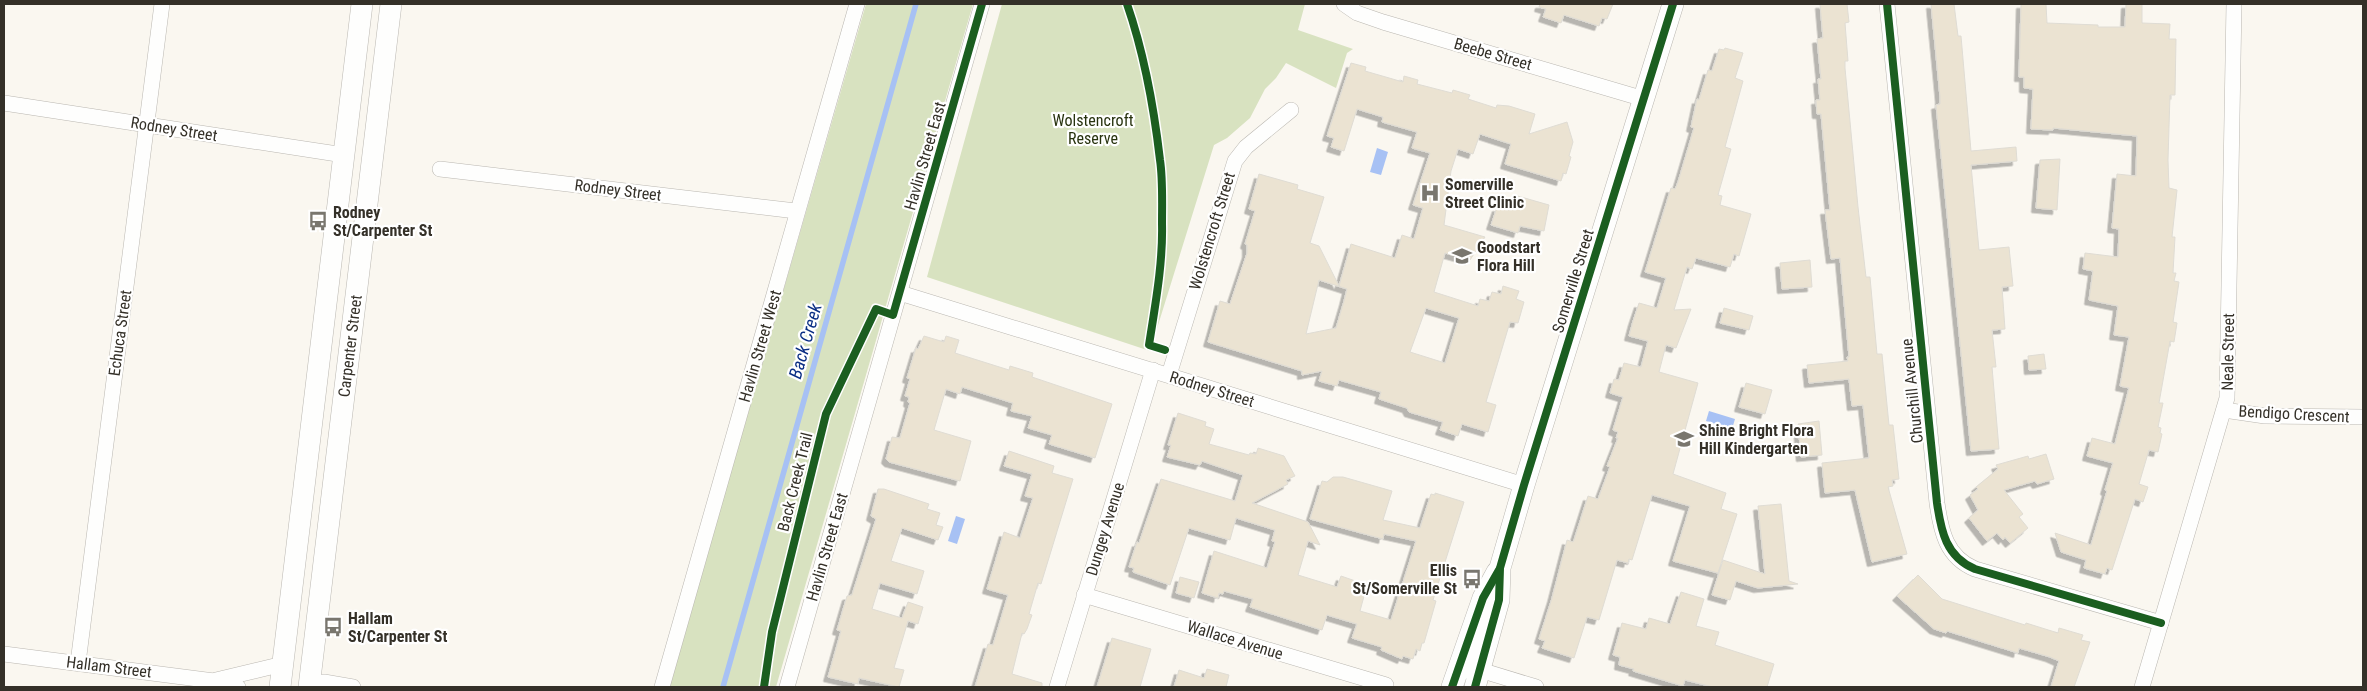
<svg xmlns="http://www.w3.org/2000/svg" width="2367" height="691" viewBox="0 0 2367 691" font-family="'Roboto Condensed',sans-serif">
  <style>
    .green { fill: #d8e2c0 }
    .water { fill: #a7c1f4 }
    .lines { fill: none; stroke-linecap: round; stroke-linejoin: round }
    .stream { stroke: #a7c1f4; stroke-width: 5.5 }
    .building { fill: #ebe3d2; stroke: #dfdcd4; fill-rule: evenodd; filter: url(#shadow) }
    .street-casing { stroke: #bab7b1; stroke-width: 16 }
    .secondary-casing { stroke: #bab7b1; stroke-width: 22 }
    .street { stroke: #fefefd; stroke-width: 15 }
    .secondary { stroke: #fefefd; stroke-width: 21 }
    .cycleway-casing { stroke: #fff; stroke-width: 11 }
    .cycleway { stroke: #1b5e20; stroke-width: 8 }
    .labels { text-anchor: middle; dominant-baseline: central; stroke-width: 4.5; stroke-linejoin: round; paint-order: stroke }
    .street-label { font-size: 16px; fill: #343028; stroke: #fff }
    .park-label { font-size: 16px; fill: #27320e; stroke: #fff }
    .poi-label { font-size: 16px; font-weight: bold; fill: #343028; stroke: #fff; text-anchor: start }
    .water-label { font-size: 18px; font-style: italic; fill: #0b2f84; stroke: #fff }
  </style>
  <defs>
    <filter id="shadow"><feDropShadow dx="-4.5" dy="4.5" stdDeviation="0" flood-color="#0004"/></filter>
  </defs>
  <rect width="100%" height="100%" fill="#faf7f0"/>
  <g class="green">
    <path d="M866,4H973L776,687H669Z"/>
    <path d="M1002,4H1305L1298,30L1353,49L1347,53L1336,88L1286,63L1276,78L1265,89L1250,118L1227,138L1214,145L1150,351L927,277Z"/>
  </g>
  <g class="water">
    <path d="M1377,148L1388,152L1381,175L1370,172Z"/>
    <path d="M1709,411L1735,419L1732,429L1706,421Z"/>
    <path d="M956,516L965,519L957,544L948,541Z"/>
  </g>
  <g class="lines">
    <path class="stream" d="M723,687L916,4"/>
  </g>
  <g class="building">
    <path d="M1540,4H1613L1607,19L1602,18L1599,26L1564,15L1561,23L1543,17L1546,9L1539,7Z"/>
    <path d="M1820,4H1847L1849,22L1845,23L1848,61H1845V68L1858,207L1866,277H1870L1877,354H1882L1889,425H1893L1899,479L1892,480L1893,486L1888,487L1907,554L1872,562L1855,490L1825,493L1822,463L1869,458L1863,405L1852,406L1849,379L1809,383L1807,365L1848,361L1847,357H1849L1840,258L1831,259L1825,210H1830L1821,114H1817L1816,100H1820L1818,79H1821L1817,39L1823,38Z"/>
    <path d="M1931,4H1954L1958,36H1961L1971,151L2016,147L2017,161L1971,165L1979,250L2009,247L2013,286L2002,287L2005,329L1992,330L1996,367H1992L1999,449L1971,451L1936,105L1940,104V97Z"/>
    <path d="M2021,4H2046L2047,23L2098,25V27H2125L2126,4H2142V23L2170,24L2169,39H2176L2175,95H2170L2168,160L2169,188L2177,190L2172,237H2175L2173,273H2176L2174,281L2179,282L2173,322L2177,323L2174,342L2170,341L2159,403H2163L2158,427L2161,428L2160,433L2162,434L2158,452L2149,450L2139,484L2148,487L2143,502L2135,499L2112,570L2107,568L2105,574L2084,568L2086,560L2061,552L2055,533L2091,545L2107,491L2105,490L2113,463L2087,456L2092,438L2115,444L2129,388L2120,386L2129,337L2114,335L2118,306L2089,300L2093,271L2083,269L2085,253L2118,257L2119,229L2112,228L2117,174L2136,176L2137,136L2053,128V130L2031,129L2033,89L2024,88V77H2019Z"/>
    <path d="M1725,48L1743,53L1735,78L1743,81L1725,147L1731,149L1718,195L1722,196L1720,205L1751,214L1739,256L1734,254L1730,267L1696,258L1692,269L1687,267L1674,310L1691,309L1676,348L1666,345L1659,372L1698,383L1673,474L1726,493L1721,509L1737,514L1718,573L1673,561L1690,506L1652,495L1632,560L1629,559L1628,563L1617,560L1599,620L1587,617L1574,658L1542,648L1545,641L1539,639L1552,598L1567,540L1573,542L1574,540L1588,496L1598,499L1610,467L1607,466L1618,438H1616L1618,432L1613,430L1623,397L1610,393L1614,379L1619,380L1624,363L1641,367L1648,341L1629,336L1633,321L1639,303L1657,308L1666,278L1645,272L1671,188L1675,189L1678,182L1694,128L1691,127L1697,99L1699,100L1708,70L1712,71L1719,49L1724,50Z"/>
    <path d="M1351,63L1366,67L1365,71L1403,82L1404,76L1418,80L1417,84L1452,93L1453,90L1470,95L1468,99L1496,108L1497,105L1509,106L1535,114L1529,134L1567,122L1573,142L1569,156L1571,157L1566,174L1563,173L1561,181L1505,164L1511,144L1480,134L1473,154L1458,149L1451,171L1444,225L1485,237L1470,260L1445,253L1434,292L1478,306L1480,299L1489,301L1492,292L1501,294L1503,286L1519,291L1516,299L1524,302L1518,323L1510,322L1486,402L1496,405L1488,432L1462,424L1458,436L1440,430L1443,422L1409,412L1407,408L1379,399L1381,392L1339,380L1337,386L1319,381L1322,371L1302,375V371L1208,342L1220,301L1230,304L1247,253V245L1245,244L1255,211L1249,209L1259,174L1298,185L1297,189L1324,197L1310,243L1319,246L1339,286L1351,244L1395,258L1402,235L1414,239L1423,208L1413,205L1430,153L1412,148L1417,132L1382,122L1383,117L1357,109L1344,151L1331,147L1334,138L1327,136ZM1319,280L1347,289L1344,301L1336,328L1306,334ZM1426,308L1459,318L1445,363L1410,352Z"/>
    <path d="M2060,159L2057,210L2036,208L2040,160Z"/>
    <path d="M1514,195L1549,205L1544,231L1520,226L1518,233L1491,225L1497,207L1510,210Z"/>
    <path d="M1810,260L1812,287L1782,289L1780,263Z"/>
    <path d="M1724,308L1753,316L1749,330L1720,323Z"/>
    <path d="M924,336L944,342L946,336L959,340L955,353L1009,370L1010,366L1033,373L1032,377L1112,404L1095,458L1049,444L1052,435L1028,428L1032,416L1011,411L1013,403L962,387L960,394L946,389L934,430L971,441L960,481L889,462L886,459L892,437L900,438L910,403L908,402L909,397L905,396L910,379L907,378L916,348L918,349Z"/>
    <path d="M2044,354L2046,369L2029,370L2028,356Z"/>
    <path d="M1746,383L1772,390L1765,414L1739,407Z"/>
    <path d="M1178,413L1206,422L1205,426L1214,429L1209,444L1249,455L1250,453L1256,454L1258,448L1284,456L1295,476L1286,480L1288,484L1252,503L1308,522L1320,545L1308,541L1298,575L1337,587L1341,576L1367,585L1360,611L1391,620L1416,541L1384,534L1383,539L1310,519L1322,481L1327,482L1333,477H1343L1392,491L1383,520L1420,528L1431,494L1435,495V493L1464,502L1433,600L1436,601L1424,643H1422L1420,651L1416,649L1413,659L1403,656L1402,659L1381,650L1382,647L1352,638L1357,624L1327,615L1322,630L1250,607L1253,599L1224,591L1223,594L1219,593L1218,598L1202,593L1214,551L1267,568L1275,542L1272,541L1275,530L1236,518L1230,540L1189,528L1170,585L1133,572L1134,568L1129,567L1137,542L1139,543L1161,479L1235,501L1243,475L1202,461L1200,465L1167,457L1171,445H1168Z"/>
    <path d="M1819,421L1822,455L1801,457L1798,424Z"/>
    <path d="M1009,451L1054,466L1052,473L1073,479L1041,584L1038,583L1029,614L1032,615L1027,629L1024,634L1022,633L1012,674L1042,683V687H975L988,644L993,645L1008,595L987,589L1004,532L1020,538L1033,498L1025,496L1032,474L1004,466Z"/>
    <path d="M2046,454L2054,479L2037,484L2035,481L2004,490L2023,514L2019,517L2028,528L2010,543L2005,537L2003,540L1997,533L1987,541L1969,518L1978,510L1970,495L1978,489L1976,487L1998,469L1996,465L2028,456L2029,459Z"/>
    <path d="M878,489H884L929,504L927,509L940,513L936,525L943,527L938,540L902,528L891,561L924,571L917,594L880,583L872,609L902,618L908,602L923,607L918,624L908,621L894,668L904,670L899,687L859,678L858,684L828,677L841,631L837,630L847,596L852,595L876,519L871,516Z"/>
    <path d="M1781,504L1789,581L1798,584L1758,588L1736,581L1730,600L1712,595L1723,560L1765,574L1758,506Z"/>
    <path d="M1918,575L1942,599L2025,625L2026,623L2058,633L2059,628L2083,635L2081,640L2090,642L2074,687H2051L2059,661L2050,657L2019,648L2018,653L1947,631L1946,633L1934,629L1897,596Z"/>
    <path d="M1180,577L1199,582L1194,598L1176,593Z"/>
    <path d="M1681,592L1704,599L1696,626L1719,632L1715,645L1774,664L1767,687H1713L1685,680L1683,686L1633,671L1634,669L1619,665L1620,657L1613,655L1622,623L1646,629L1649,618L1670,624Z"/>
    <path d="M1112,638L1151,649L1140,687H1097Z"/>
    <path d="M1207,669L1229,675L1226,687H1174L1179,670L1204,678Z"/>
  </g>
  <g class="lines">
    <defs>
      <g id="street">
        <path d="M1344,4L1357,13L1383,22L1644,99"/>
        <path d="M1887,4L1937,503C1941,531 1946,557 1975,569L2161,623"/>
        <path d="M4,103L344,155"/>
        <path d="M440,169L796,211"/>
        <path d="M900,293L1524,485"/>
        <path d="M1169,375L1235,161L1246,147L1291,110"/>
        <path d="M2224,410L2265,416L2363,417"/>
        <path d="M1084,595L1386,685"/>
        <path d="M4,654L214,681L238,687"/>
        <path d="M78,663L162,4"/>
        <path d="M1470,672L1480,670L1536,687"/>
        <path d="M216,680L283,664"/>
        <path d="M309,684L324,682L353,687"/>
        <path d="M662,687L857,4"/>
        <path d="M787,687L982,4"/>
        <path d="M1057,687L1153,370"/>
        <path d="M2142,687L2227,398L2234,4"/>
      </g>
      <g id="secondary">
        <path d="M280,687L362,4"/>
        <path d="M309,687L391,4"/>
        <path d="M1452,687L1483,598L1497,572"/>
        <path d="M1475,687L1499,600L1500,568L1524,485L1673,4"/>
      </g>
    </defs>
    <use href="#street" class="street-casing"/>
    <use href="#secondary" class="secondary-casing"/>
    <use href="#street" class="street"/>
    <use href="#secondary" class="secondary"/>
    <defs>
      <g id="cycleway">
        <path d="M1127,4C1144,53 1154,108 1160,160C1163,180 1162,203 1162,224C1163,264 1155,306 1149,345L1165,350"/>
        <path d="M1887,4L1937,503C1941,531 1946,557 1975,569L2161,623"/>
        <path d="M764,687L772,632L826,414L876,309L893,315L982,4"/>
        <path d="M1452,687L1483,598L1499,570"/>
        <path d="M1475,687L1499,600L1500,568L1524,485L1673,4"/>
      </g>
    </defs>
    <use href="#cycleway" class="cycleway-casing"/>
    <use href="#cycleway" class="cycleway"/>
  </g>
  <defs>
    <symbol id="hospital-bare" viewBox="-9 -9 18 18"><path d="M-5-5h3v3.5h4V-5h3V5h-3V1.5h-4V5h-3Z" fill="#79766e" stroke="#fff" stroke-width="2.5" paint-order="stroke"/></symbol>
    <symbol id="bus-bare" viewBox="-9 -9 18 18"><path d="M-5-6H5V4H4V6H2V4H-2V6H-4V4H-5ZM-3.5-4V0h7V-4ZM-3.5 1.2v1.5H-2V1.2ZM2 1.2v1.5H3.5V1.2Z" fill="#79766e" stroke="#fff" stroke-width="2.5" paint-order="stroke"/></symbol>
    <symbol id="school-bare" viewBox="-9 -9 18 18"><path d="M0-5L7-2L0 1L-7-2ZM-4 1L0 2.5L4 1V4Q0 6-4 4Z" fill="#79766e" stroke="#fff" stroke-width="2.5" paint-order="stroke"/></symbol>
  </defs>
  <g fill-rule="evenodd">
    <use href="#hospital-bare" x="1416" y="179" width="28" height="28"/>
    <use href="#bus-bare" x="304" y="207" width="28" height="28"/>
    <use href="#school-bare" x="1448" y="242" width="28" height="28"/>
    <use href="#school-bare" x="1670" y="425" width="28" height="28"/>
    <use href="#bus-bare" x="1458" y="565" width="28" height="28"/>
    <use href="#bus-bare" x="319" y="613" width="28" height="28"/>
  </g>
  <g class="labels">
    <g class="street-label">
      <text transform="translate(1493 54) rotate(16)">Beebe Street</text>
      <text transform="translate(174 129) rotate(9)">Rodney Street</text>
      <text transform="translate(925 156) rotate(-74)">Havlin Street East</text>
      <text transform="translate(618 190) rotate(7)">Rodney Street</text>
      <text transform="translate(1212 231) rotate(-73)">Wolstencroft Street</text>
      <text transform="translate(1573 281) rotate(-73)">Somerville Street</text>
      <text transform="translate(120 333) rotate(-82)">Echuca Street</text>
      <text transform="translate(350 346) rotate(-83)">Carpenter Street</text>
      <text transform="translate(760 346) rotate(-74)">Havlin Street West</text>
      <text transform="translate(2228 352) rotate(-89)">Neale Street</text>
      <text transform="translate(1212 389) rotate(17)">Rodney Street</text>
      <text transform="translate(1912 391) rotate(-96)">Churchill Avenue</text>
      <text transform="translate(2294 414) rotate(3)">Bendigo Crescent</text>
      <text transform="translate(795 482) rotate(-76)">Back Creek Trail</text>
      <text transform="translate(1105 529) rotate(-73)">Dungey Avenue</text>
      <text transform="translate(827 547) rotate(-74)">Havlin Street East</text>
      <text transform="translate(1235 640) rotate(17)">Wallace Avenue</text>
      <text transform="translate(109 667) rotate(7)">Hallam Street</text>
    </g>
    <g class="park-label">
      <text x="1093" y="120">Wolstencroft<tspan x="1093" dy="18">Reserve</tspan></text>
    </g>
    <g class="poi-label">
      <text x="1445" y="184">Somerville<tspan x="1445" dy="18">Street Clinic</tspan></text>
      <text x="333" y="212">Rodney<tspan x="333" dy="18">St/Carpenter St</tspan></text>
      <text x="1477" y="247">Goodstart<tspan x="1477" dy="18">Flora Hill</tspan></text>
      <text x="1699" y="430">Shine Bright Flora<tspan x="1699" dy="18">Hill Kindergarten</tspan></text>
      <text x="1457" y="570" text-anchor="end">Ellis<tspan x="1457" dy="18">St/Somerville St</tspan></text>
      <text x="348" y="618">Hallam<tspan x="348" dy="18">St/Carpenter St</tspan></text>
    </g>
    <g class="water-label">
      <text transform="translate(805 341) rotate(-74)">Back Creek</text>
    </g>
  </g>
  <rect width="2367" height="691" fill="none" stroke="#343028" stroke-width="10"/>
</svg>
